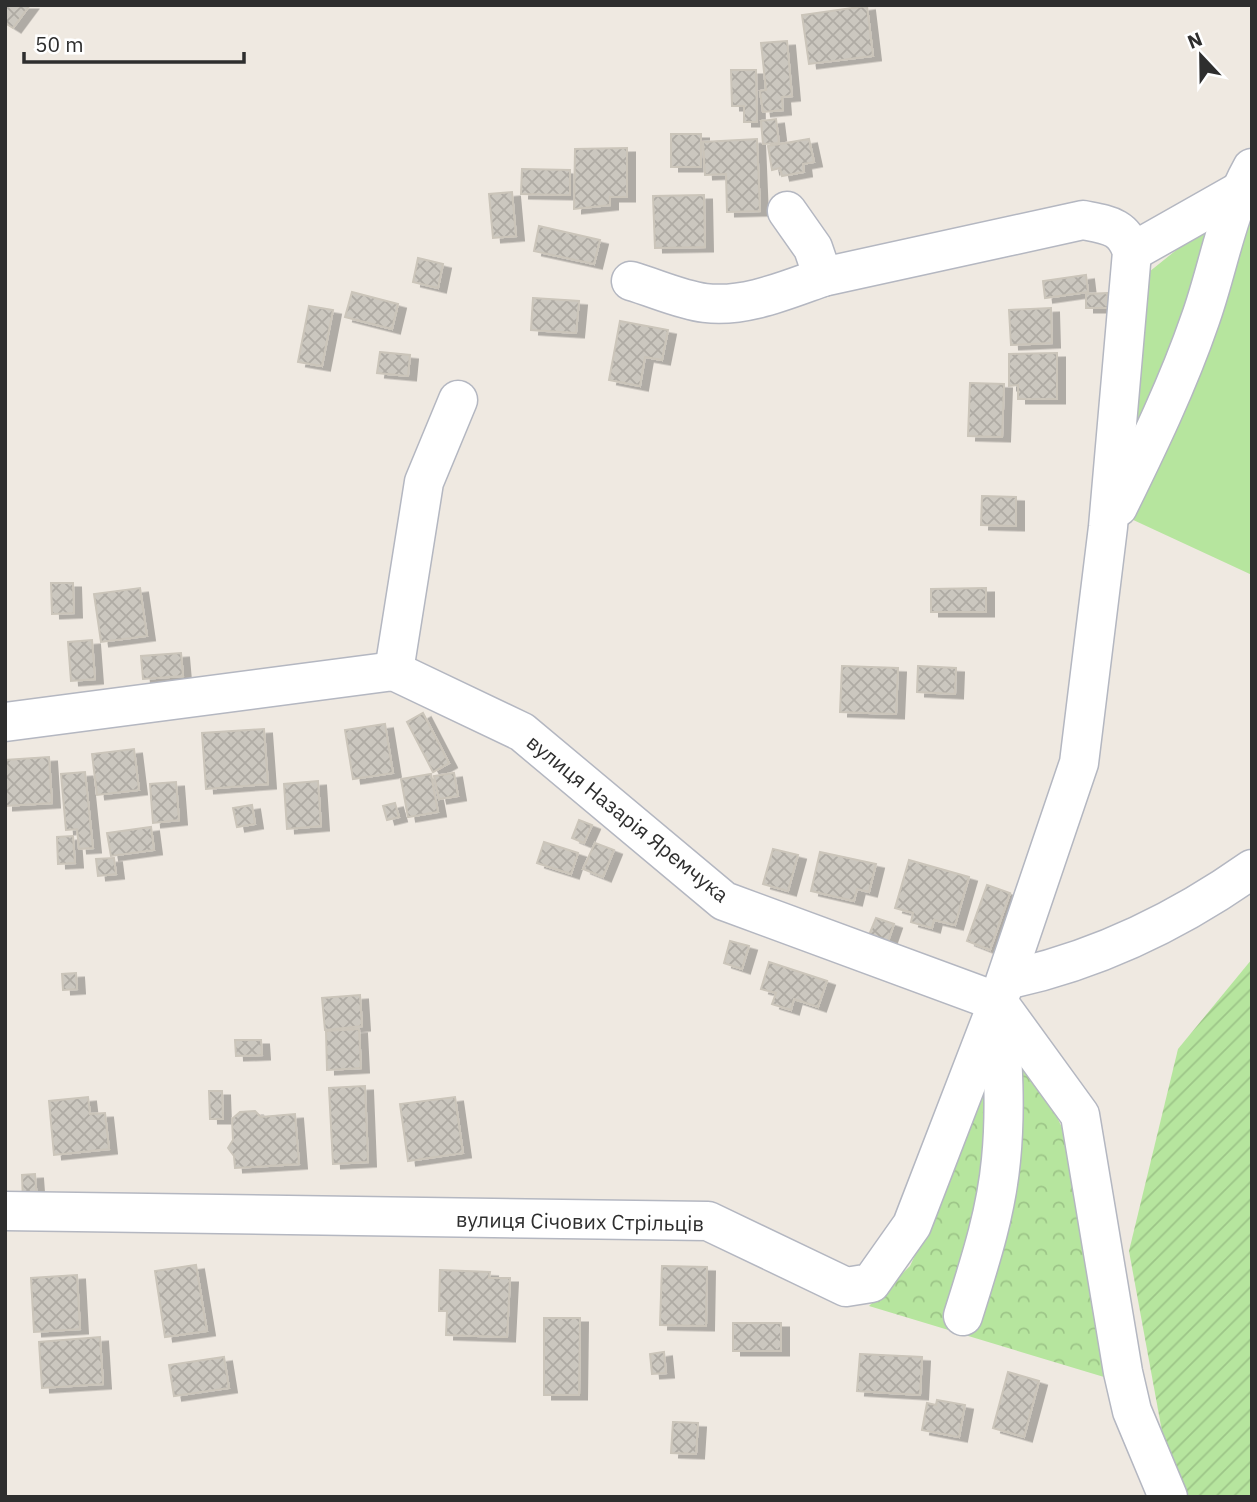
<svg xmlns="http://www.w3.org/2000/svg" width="1257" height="1502" viewBox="0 0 1257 1502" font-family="'IBM Plex Sans',sans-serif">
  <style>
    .grass { fill: #b6e59e }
    .forest { fill: url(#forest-crowns) }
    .garden { fill: url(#garden-furrows) }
    .building { fill: url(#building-cross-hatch); stroke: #cbc5ba; stroke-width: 2; filter: url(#shadow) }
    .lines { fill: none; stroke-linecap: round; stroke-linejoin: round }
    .minor-casing { stroke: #b4b7c1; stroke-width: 41 }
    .minor { stroke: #fff; stroke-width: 38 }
    .labels { text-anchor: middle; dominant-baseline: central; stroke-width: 6; stroke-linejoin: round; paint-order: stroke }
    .street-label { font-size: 21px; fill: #2e2e2e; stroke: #fff }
  </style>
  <defs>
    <pattern id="forest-crowns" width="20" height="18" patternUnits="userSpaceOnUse" patternTransform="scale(1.75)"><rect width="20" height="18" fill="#b6e59e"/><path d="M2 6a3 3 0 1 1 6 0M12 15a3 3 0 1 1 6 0" fill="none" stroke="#9dc588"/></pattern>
    <pattern id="garden-furrows" width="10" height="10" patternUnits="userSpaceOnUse" patternTransform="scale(1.75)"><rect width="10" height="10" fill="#b6e59e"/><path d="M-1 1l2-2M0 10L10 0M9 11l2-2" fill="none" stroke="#9dc588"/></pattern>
    <pattern id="building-cross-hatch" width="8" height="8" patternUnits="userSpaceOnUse" patternTransform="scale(1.75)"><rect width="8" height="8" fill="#cbc7bf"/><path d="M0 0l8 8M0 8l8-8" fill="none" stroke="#afaba4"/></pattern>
    <filter id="shadow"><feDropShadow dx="8" dy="4.5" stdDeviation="0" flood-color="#0004"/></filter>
  </defs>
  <rect width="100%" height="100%" fill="#efe9e1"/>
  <path class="grass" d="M1252,176V575L1129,518L1144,276L1195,235Z"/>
  <path class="forest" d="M995,1047L1035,1069L1069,1143L1104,1377L869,1306L910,1266L938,1206Z"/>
  <path class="garden" d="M1252,959V1497H1174L1129,1251L1178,1049Z"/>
  <g class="building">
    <path d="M5,5H30L13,28L5,23Z"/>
    <path d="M867,6L873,56L809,64L802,15Z"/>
    <path d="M787,41L792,96L782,97L783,110L763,112L760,91L766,90L761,43Z"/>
    <path d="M731,70H756L757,122H744V106H732Z"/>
    <path d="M776,119L779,143L763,144L761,121Z"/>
    <rect x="671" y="134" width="30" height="33"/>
    <path d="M757,139L760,211L727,212L726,174L705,175L703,142Z"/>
    <path d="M809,139L814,162L803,164L804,172L782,176L780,168L772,170L768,146Z"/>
    <path d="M627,148V197H610V205L574,209L575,149Z"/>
    <path d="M522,169L570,170V195L521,194Z"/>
    <path d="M512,192L516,236L493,238L489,194Z"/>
    <path d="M704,195L705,247L655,248L653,196Z"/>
    <path d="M539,226L600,240L594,264L534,251Z"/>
    <path d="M418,258L443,264L438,288L413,282Z"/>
    <path d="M1086,275L1088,292L1045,298L1043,281Z"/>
    <path d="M352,292L398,304L392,329L345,317Z"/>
    <path d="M1107,293L1108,308H1086V294Z"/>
    <path d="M533,298L579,301L576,333L531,330Z"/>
    <path d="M309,306L333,310L322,366L298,362Z"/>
    <path d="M1051,308L1052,343L1011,345L1009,310Z"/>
    <path d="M620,321L668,330L662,360L645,357L640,386L609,380Z"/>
    <path d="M380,352L410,355L408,376L377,373Z"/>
    <path d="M1057,353V399H1018V385L1009,386V354Z"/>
    <path d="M970,383L1004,384L1002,437L968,436Z"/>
    <path d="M982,496L1016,497V526L981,525Z"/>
    <path d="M51,583H73L74,613L52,614Z"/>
    <path d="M140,588L147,636L101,642L94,594Z"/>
    <path d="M986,588V612H931V589Z"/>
    <path d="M92,640L95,679L71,681L68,642Z"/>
    <path d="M181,653L183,676L143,679L141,656Z"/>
    <path d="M842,666L898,668L896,714L840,712Z"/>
    <path d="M918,666L956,668L955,694L917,692Z"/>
    <path d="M423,713L449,763L433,772L407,722Z"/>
    <path d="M385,724L393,773L353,779L345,730Z"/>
    <path d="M264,729L268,784L206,789L202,733Z"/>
    <path d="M134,749L139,790L97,795L92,754Z"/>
    <path d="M49,757L52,803L5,806V760Z"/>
    <path d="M85,772L93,848L79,849L77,829L66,830L61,774Z"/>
    <path d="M454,773L458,796L439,799L434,776Z"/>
    <path d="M431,774L438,812L408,817L401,779Z"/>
    <path d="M318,781L321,826L287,829L284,784Z"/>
    <path d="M176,782L179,820L153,823L150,784Z"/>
    <path d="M395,803L399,817L387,820L383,806Z"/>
    <path d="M252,805L255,824L237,827L233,808Z"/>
    <path d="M579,820L592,825L584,843L572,838Z"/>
    <path d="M151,827L154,850L111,856L107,833Z"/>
    <path d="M73,836L75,863L58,864L57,837Z"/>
    <path d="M544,842L578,853L571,874L537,863Z"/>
    <path d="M595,843L614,850L603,877L583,869Z"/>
    <path d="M773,849L798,855L788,891L763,884Z"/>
    <path d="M820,852L876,864L869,892L857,889L854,901L811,891Z"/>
    <path d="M114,858L116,874L98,876L96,859Z"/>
    <path d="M909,860L969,877L955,925L934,920L932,928L911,922L913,913L895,908Z"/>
    <path d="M987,885L1010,893L990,950L967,941Z"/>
    <path d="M876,918L894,924L886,947L867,940Z"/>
    <path d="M730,941L749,946L742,969L724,963Z"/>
    <path d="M769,962L827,981L818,1007L794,999L791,1010L772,1004L776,993L761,989Z"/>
    <path d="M76,973L77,989L63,990L62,974Z"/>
    <path d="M360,995L362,1026L325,1030L322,998Z"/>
    <path d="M359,1029L361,1068L327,1070L326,1031Z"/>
    <path d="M235,1040H261L262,1055L236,1056Z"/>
    <path d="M365,1086L368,1162L333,1164L329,1088Z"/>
    <path d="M209,1091H222L223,1119H210Z"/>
    <path d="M88,1097L90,1114L105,1113L109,1149L54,1155L49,1101Z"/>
    <path d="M455,1097L463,1153L408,1161L400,1104Z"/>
    <path d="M255,1111L261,1117L295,1114L299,1164L235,1168L234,1156L228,1148L233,1140L232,1119L240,1112Z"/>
    <path d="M35,1174L37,1201L23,1202L22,1175Z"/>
    <path d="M196,1265L207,1331L165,1337L155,1271Z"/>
    <path d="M662,1266L707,1267L706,1326L660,1325Z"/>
    <path d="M440,1270L490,1272L489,1278H510L507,1337L446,1335L447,1311H439Z"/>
    <path d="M77,1275L80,1329L34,1332L31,1278Z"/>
    <path d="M544,1318H580L579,1395H544Z"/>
    <rect x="733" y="1323" width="48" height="28"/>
    <path d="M100,1337L103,1384L42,1388L39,1342Z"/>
    <path d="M664,1352L666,1373L652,1374L650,1354Z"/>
    <path d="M860,1354L922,1357L920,1395L857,1391Z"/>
    <path d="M224,1357L229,1388L174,1396L169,1365Z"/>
    <path d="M1008,1372L1039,1381L1024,1437L993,1428Z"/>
    <path d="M937,1400L965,1405L959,1437L922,1430L927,1403L936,1405Z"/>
    <path d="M673,1422L698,1423L696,1454L671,1453Z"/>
  </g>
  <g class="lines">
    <defs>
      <g id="minor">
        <path d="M787,211L813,248L823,277L1083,220C1108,225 1124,226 1132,252L1108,527L1079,763L998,1002L1080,1115L1123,1372L1132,1411L1168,1497"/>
        <path d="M1132,252L1238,192"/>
        <path d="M631,281C655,288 681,300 705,303C745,308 786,290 823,277"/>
        <path d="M1118,507C1148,446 1178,384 1200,320C1218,270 1226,214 1252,168"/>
        <path d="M394,671L424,482L458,400"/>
        <path d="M5,722L394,671L522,732L724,901L998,1002"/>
        <path d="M1006,980C1096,961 1177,922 1252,869"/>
        <path d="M5,1211L708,1221L846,1287L871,1283L912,1225L998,1002"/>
        <path d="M963,1316C979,1265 996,1214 1001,1160C1006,1110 1003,1061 999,1011"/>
      </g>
    </defs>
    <use href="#minor" class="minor-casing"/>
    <use href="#minor" class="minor"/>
  </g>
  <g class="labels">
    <g class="street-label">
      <text transform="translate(628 818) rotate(39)">вулиця Назарія Яремчука</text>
      <text transform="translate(580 1221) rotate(1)">вулиця Січових Стрільців</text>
    </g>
  </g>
  <rect width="1257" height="1502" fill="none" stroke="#2e2e2e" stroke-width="14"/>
  <g transform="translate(1201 56) rotate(338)" stroke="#ffffff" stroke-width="5" paint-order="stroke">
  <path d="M0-5L12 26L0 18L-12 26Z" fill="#2e2e2e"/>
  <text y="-10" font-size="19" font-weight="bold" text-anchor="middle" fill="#2e2e2e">N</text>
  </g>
  <path d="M24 52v10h220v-10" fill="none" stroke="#2e2e2e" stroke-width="3.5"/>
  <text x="35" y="52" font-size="21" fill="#2e2e2e" stroke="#ffffff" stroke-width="5" paint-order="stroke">50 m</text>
</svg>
